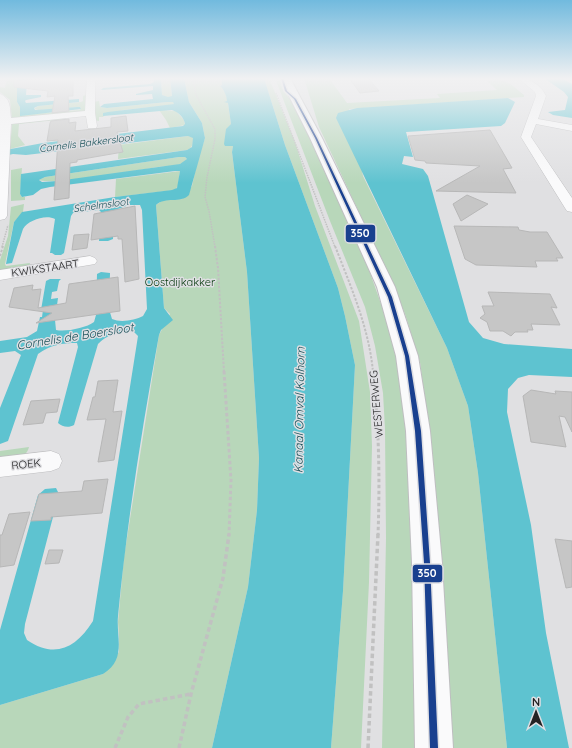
<svg xmlns="http://www.w3.org/2000/svg" width="572" height="748" viewBox="0 0 572 748" font-family="Quicksand,sans-serif">
  <style>
    .green { fill: #b8d7ba }
    .water { fill: #5ec3d0; fill-rule: evenodd }
    .building { fill: #c6c6c6; stroke: #b7b7b7 }
    .lines { fill: none; stroke-linecap: round; stroke-linejoin: round }
    .minor-casing { stroke: #bebec0; stroke-width: 1 }
    .primary-casing { stroke: #bebec0; stroke-width: 2 }
    .path-far3 { stroke: #c1c1c1; stroke-width: 1.5; stroke-dasharray: 1.5 1; stroke-linecap: butt }
    .path-far2 { stroke: #c1c1c1; stroke-width: 2; stroke-dasharray: 2.5 1.5; stroke-linecap: butt }
    .path-far1 { stroke: #c1c1c1; stroke-width: 3; stroke-dasharray: 3.5 2.5; stroke-linecap: butt }
    .path { stroke: #c1c1c1; stroke-width: 3.5; stroke-dasharray: 4.5 3; stroke-linecap: butt }
    .minor { fill: #fafafb; fill-rule: evenodd }
    .primary { fill: #fafafb; fill-rule: evenodd }
    .bus-1-casing { stroke: #dfdfe3; stroke-width: 3 }
    .bus-1 { fill: #19408f; fill-rule: evenodd }
    .labels { text-anchor: middle; dominant-baseline: central; stroke-width: 3; stroke-linejoin: round; paint-order: stroke }
    .far-water-label { font-size: 10px; font-style: italic; fill: #164f57; stroke: #dfdfe3 }
    .street-label { font-size: 11px; fill: #232324; stroke: #dfdfe3 }
    .park-label { font-size: 11px; fill: #03360a; stroke: #dfdfe3 }
    .water-label { font-size: 12px; font-style: italic; fill: #164f57; stroke: #dfdfe3 }
    .line-badge { stroke: #dfdfe3; stroke-width: 1.5 }
    .badge-label { font-size: 11px; text-anchor: middle; font-weight: bold; fill: #fff }
  </style>
  <rect width="100%" height="100%" fill="#e0e0e2"/>
  <g class="green">
    <path d="M7,78H17V102L20,107V115L80,110L81,108L77,107L39,110L34,109L38,106L81,102L83,101V96L89,94L88,110L85,112L12,119L10,100L0,92V87L5,88Z"/>
    <path d="M161,78H170L172,97H166L162,95Z"/>
    <path d="M184,78H220L222,85H220C223,87 227,96 228,101H225L228,103L231,124L225,146H233L232,152L247,272L259,458L257,510L248,587L212,748H0V705L103,674L119,652V636L118,622L124,557L159,335L170,314L164,308L156,205L163,200L182,199L192,186L198,159L205,138L202,123L189,102Z"/>
    <path d="M264,78H269L295,142L315,206L359,321L370,392L372,446L369,582L361,748H331L343,591L355,365L345,316L338,288L285,145Z"/>
    <path d="M275,78H279L283,90L297,109L369,270L391,332L398,365L410,460L420,748H382L386,538L385,429L383,393L375,346L365,307L330,221Z"/>
    <path d="M304,78H329L347,103L440,98L437,94L497,90L487,81C503,74 512,86 524,95V97L349,109L363,176L447,348L468,406L478,473L507,748H449L430,436L420,362L405,314L395,289L319,127Z"/>
    <path d="M99,101L100,107L107,108L167,102H173L175,104L170,105L123,110L103,116L104,117H99V121L94,120L93,102Z"/>
    <path d="M159,110L176,111L184,120L185,125L170,128L166,120Z"/>
    <path d="M66,117V119L19,124L18,136L25,145L10,149L12,124Z"/>
    <path d="M188,136L193,137C193,143 193,148 187,150L118,159L119,145Z"/>
    <path d="M179,157H185L187,159C182,167 167,166 158,167C140,170 50,185 39,180L45,177Z"/>
    <path d="M22,168L20,194L22,197H25V200L11,201V170Z"/>
    <path d="M180,171L178,186L175,190L115,197L116,179Z"/>
    <path d="M24,204L23,212L14,222L5,264L6,266L30,263L29,266L0,272V260L8,236L11,207Z"/>
    <path d="M29,447C26,460 11,460 0,462V451Z"/>
  </g>
  <g class="water">
    <path d="M17,78H41L27,80L26,95H41V97L26,100L25,101L26,103L79,99V102L38,106L34,108L35,110L77,107H80L81,109L20,116V107L17,102Z"/>
    <path d="M154,78H161L162,95L168,97L172,96L170,78H184L189,102L202,123L205,138L189,195C180,204 166,196 156,205L164,308L173,320L161,330L159,335C142,428 127,522 118,616C116,638 127,659 103,674L0,705V630L38,495L45,489L56,488L59,494L25,624L24,633L27,640C55,659 76,648 93,621L138,336L134,332C120,330 108,334 98,344L74,425C69,428 62,427 58,423L78,347L77,343C62,343 50,345 38,354L8,441L0,444V408L21,355L15,351L0,353V341L27,337L37,331L40,317H42L43,310H41L46,281L50,279H61L59,281L57,291L52,292L51,299L58,298L55,320L56,330C66,332 86,328 94,322L96,315L97,274L101,272L110,273L109,309L112,319C121,323 135,320 143,316L147,309L142,210L140,205H129L115,210L113,214V239L108,241H99L101,212L99,210L73,213L71,216L64,253L61,255H55L52,253H50L55,219C46,214 28,220 23,229L12,263L6,264L14,222L22,212L115,197L172,190L177,188L180,171H175L50,187L41,189L33,195L22,197L20,194L21,174L187,150L192,147L193,138L188,136L26,155L13,154L0,157V151L43,143L183,126L185,124C184,117 178,112 172,110L103,116V113L108,112L174,104L173,102H167L107,108L100,107L104,104L153,99L152,94L136,95V94L153,90V86L101,90L103,88L150,84L154,82ZM179,157H185L187,159L180,164L57,181L42,182L39,180L45,177Z"/>
    <path d="M221,78H264L285,145L338,288L345,316L355,365L343,591L331,748H212L248,587L257,510L259,458L247,272L232,152L233,146H225L224,144L226,129L231,124L228,103L224,102L227,101C227,96 223,88 220,86L222,85Z"/>
    <path d="M544,78H561L572,84V118L553,115L548,112L565,110L568,97L564,92Z"/>
    <path d="M508,98L515,102L505,123L501,126L406,132L413,157L404,156L402,164L423,169L428,176L469,322L483,338L504,344L572,349V377L529,375L518,378L508,389L507,412L531,525L546,633L569,748H507L478,473L468,406L447,348L336,118L338,113L357,108Z"/>
  </g>
  <g class="building">
    <path d="M47,78H73V96H68L69,111L52,113L55,96L47,97L48,91L14,87V81Z"/>
    <path d="M349,78H368L379,91L360,93Z"/>
    <path d="M126,116L128,131L117,132L123,152L77,160V162L70,163L69,198L54,200L58,140L47,141L50,123L51,121L69,119V123L76,122L75,131L111,127V118Z"/>
    <path d="M490,130L512,168L503,169L516,193L436,191L480,166L426,163L425,161L415,160L408,136Z"/>
    <path d="M467,195L488,204L461,221L453,204Z"/>
    <path d="M135,206L139,279L125,282L122,239H118V236L91,240L94,214Z"/>
    <path d="M454,226L518,227L519,230L530,232H547L563,258H556L558,261H535L537,267L476,265L465,259Z"/>
    <path d="M89,234L87,248L72,250L74,235Z"/>
    <path d="M118,277L120,311L36,323L52,313L9,307L14,288L33,285L32,290L41,289L38,308L66,303L69,284Z"/>
    <path d="M488,292L550,294L557,308L551,307L560,325L531,324L533,330H527L528,332H515L511,336L503,331H490L487,322L480,318L485,314L482,306H494Z"/>
    <path d="M118,380L113,412L122,411L114,460L98,462L106,419L87,420L93,397H95L98,381Z"/>
    <path d="M531,390L556,394L555,391L572,392V432L565,417L559,416L566,447L531,442L523,396Z"/>
    <path d="M60,399L57,412L46,413L43,423L23,425L31,401Z"/>
    <path d="M108,479L102,513L51,517V520L31,521L39,494L82,491L84,481Z"/>
    <path d="M30,512L14,565L0,567V535H2L9,514Z"/>
    <path d="M555,539L572,541V587L566,588Z"/>
    <path d="M49,550H63L59,563L45,564Z"/>
  </g>
  <g class="lines">
    <defs>
      <g id="minor">
        <path d="M87,78H95V113L97,126L96,128H88L86,116L11,124L7,216L5,219L0,220V94C11,98 10,109 11,118L85,111Z"/>
        <path d="M518,78C530,78 541,85 546,96L538,119L572,125V131L536,124L531,137L572,198V212L567,211L565,208L521,137L536,96L535,92Z"/>
        <path d="M90,256L95,258L97,261L95,264L0,280V270Z"/>
        <path d="M51,451L59,454L62,461L59,468L51,471L0,477V457Z"/>
      </g>
      <path id="primary" d="M280,78H290L322,138L395,287L418,356L430,431L442,563L453,748H415L412,563L406,431L396,356L377,287L310,138Z"/>
    </defs>
    <use href="#minor" class="minor-casing"/>
    <use href="#primary" class="primary-casing"/>
    <g class="path-far3">
      <path d="M193,78L196,95L215,129V139L207,177L205,197L209,211L215,247"/>
      <path d="M276,93L335,247"/>
      <path d="M2,247L8,225"/>
    </g>
    <g class="path-far2">
      <path d="M215,246L218,268L224,372"/>
      <path d="M335,246C351,287 369,328 373,372"/>
      <path d="M0,256L3,246"/>
    </g>
    <g class="path-far1">
      <path d="M224,371L231,480L229,535"/>
      <path d="M373,371C379,426 380,480 378,535"/>
    </g>
    <g class="path">
      <path d="M115,748L128,717L139,704L191,694"/>
      <path d="M179,748L191,694L223,578L229,534"/>
      <path d="M368,748L378,534"/>
    </g>
    <use href="#minor" class="minor"/>
    <use href="#primary" class="primary"/>
    <defs>
      <path id="bus-1" d="M281,78H283L287,91L296,99L317,138L392,297L409,356L421,431L430,563L438,748H430L424,563L415,431L405,356L388,297L315,138L294,99L285,91Z"/>
    </defs>
    <use href="#bus-1" class="bus-1-casing"/>
    <use href="#bus-1" class="bus-1"/>
  </g>
  <linearGradient id="sky" x2="0" y2="1"><stop stop-color="#71bade"/><stop offset="0.43" stop-color="#f1f1f2"/><stop offset="1" stop-color="#f1f1f2" stop-opacity="0"/></linearGradient>
  <rect width="572" height="183" fill="url(#sky)"/>
  <g class="labels">
    <g class="far-water-label">
      <text transform="translate(86 143) rotate(-7)">Cornelis Bakkersloot</text>
      <text transform="translate(101 205) rotate(-8)">Schelmsloot</text>
    </g>
    <g class="street-label">
      <text transform="translate(45 268) rotate(-8)">KWIKSTAART</text>
      <text transform="translate(376 404) rotate(-95)">WESTERWEG</text>
      <text transform="translate(26 464) rotate(-6)">ROEK</text>
    </g>
    <g class="park-label">
      <text x="180" y="282">Oostdijkakker</text>
    </g>
    <g class="water-label">
      <text transform="translate(75 336) rotate(-9)">Cornelis de Boersloot</text>
      <text transform="translate(299 410) rotate(-89)">Kanaal Omval Kolhorn</text>
    </g>
  </g>
  <g class="line-badge">
    <rect x="345" y="224" width="31" height="19" rx="4" fill="#19408f"/>
    <rect x="412" y="564" width="31" height="19" rx="4" fill="#19408f"/>
  </g>
  <g class="badge-label">
    <text x="360" y="237">350</text>
    <text x="427" y="577">350</text>
  </g>
  <g transform="translate(536 712)" stroke="#dfdfe3" stroke-width="3" paint-order="stroke">
  <path d="M0-3L7 15L0 10L-7 15Z" fill="#232324"/>
  <text y="-6" font-size="11" font-weight="bold" text-anchor="middle" fill="#232324">N</text>
  </g>
</svg>
